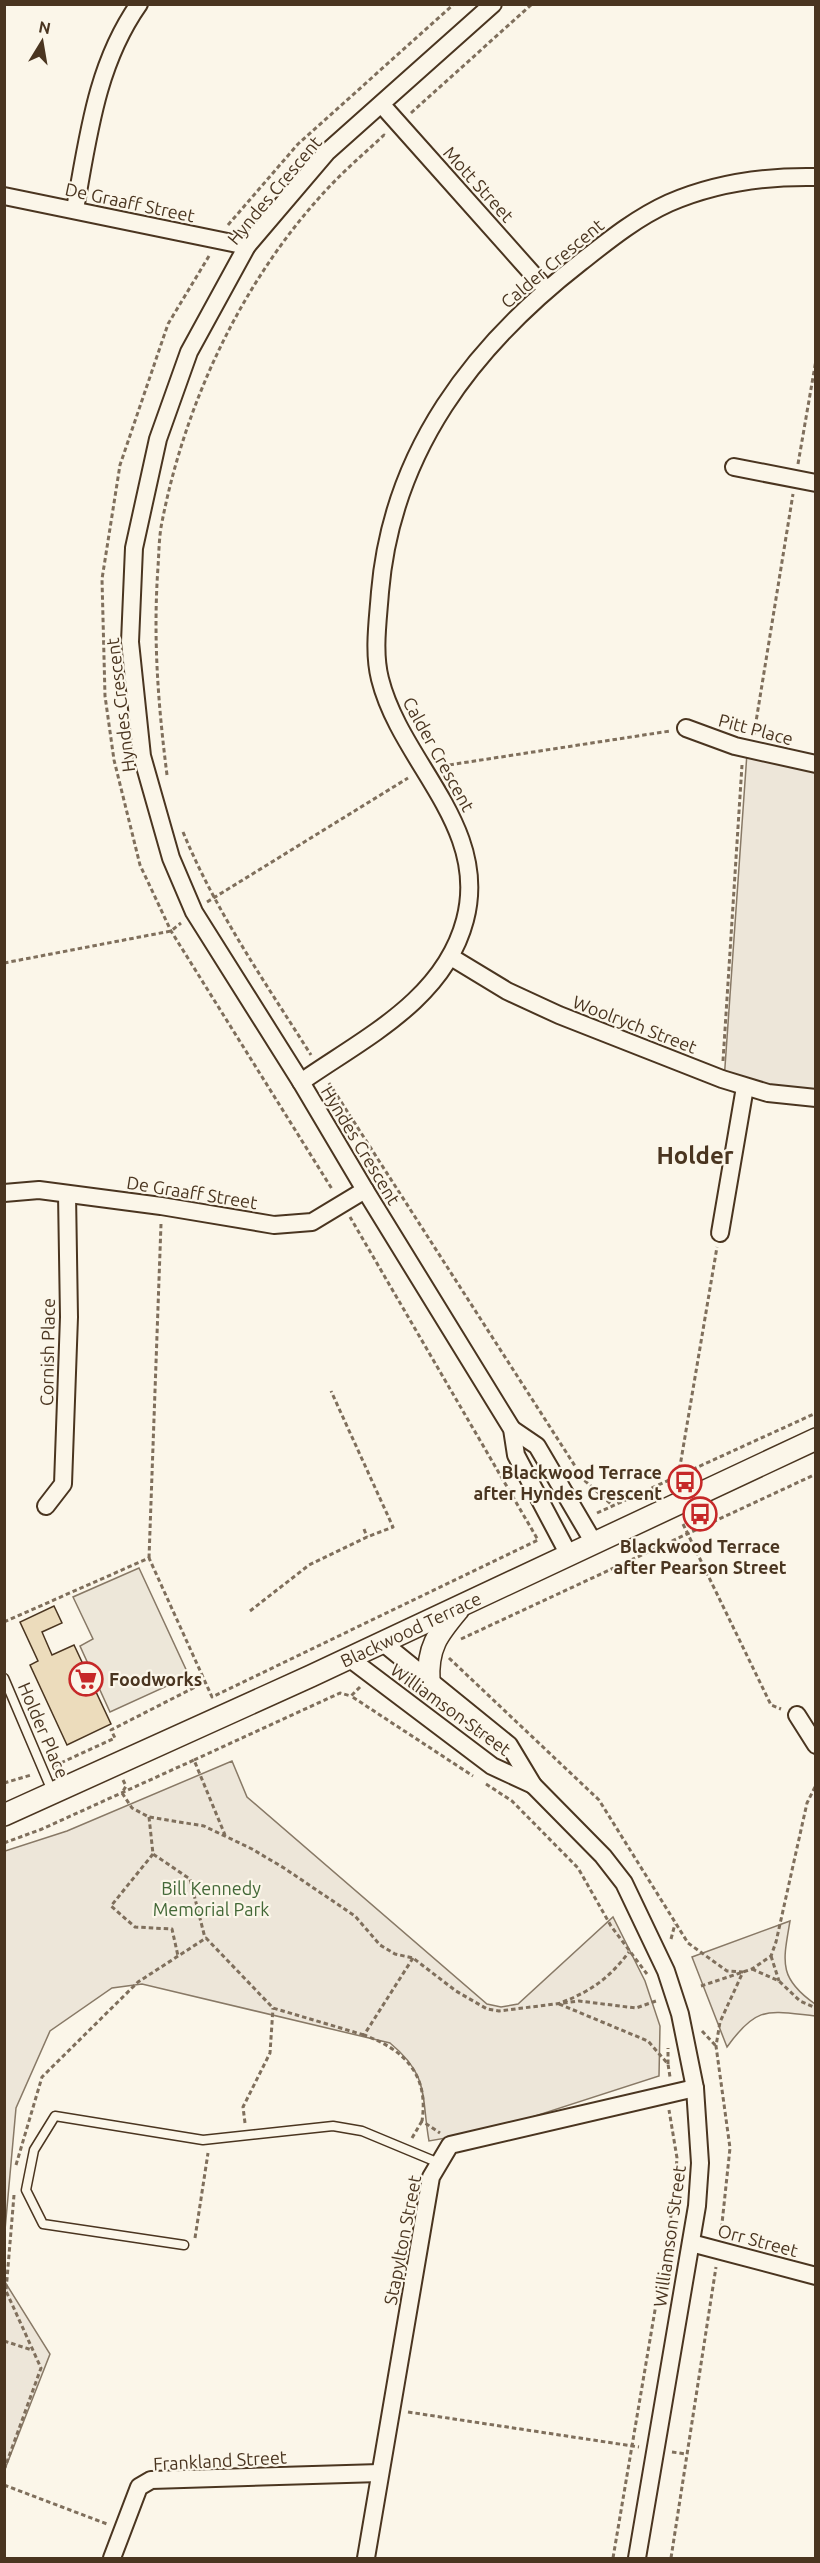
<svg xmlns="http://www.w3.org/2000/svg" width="820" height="2563" viewBox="0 0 820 2563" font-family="Ubuntu,sans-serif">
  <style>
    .green { fill: #ede6d9; stroke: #887966; stroke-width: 1.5 }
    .parking { fill: #ede7d9; stroke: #887966; stroke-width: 1.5 }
    .building { fill: #ecdcbc; stroke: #4a3520; stroke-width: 1.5 }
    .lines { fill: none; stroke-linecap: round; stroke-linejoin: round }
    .service-casing { stroke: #4a3520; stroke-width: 11 }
    .minor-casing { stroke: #4a3520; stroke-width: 20 }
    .tertiary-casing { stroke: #4a3520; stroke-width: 24 }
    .path { stroke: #7f6f5c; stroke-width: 3; stroke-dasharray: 4.5 3; stroke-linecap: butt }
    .service { stroke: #fbf6e9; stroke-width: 8 }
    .minor { stroke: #fbf6e9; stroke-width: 16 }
    .tertiary { stroke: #fbf6e9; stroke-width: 21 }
    .labels { text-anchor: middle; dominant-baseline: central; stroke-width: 4.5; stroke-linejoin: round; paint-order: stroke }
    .street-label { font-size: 18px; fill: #4a3520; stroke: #fbf6e9 }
    .poi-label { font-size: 18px; font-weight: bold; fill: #4a3520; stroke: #fbf6e9; text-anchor: end }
    .park-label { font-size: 18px; fill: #436837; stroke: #fbf6e9 }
    .district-label { font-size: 24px; font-weight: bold; fill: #4a3520; stroke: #fbf6e9 }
  </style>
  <rect width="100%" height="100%" fill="#fbf6e9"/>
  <g class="green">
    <path d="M747,753L815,768V1101L724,1081Z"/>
    <path d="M232,1761L247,1797L487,2004L501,2007L518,2004L613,1917L645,1981L660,2026L659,2076L492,2130L429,2141C421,2096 430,2076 390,2043L142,1984L112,1988L50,2031L16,2108L5,2230V1851L67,1831Z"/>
    <path d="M790,1921C783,1962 778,1978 815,2004V2016C768,2011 757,2005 727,2047L692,1957Z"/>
    <path d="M5,2282L50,2354L5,2469Z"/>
  </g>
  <path class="parking" d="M139,1568L189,1676L110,1712L80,1646L93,1639L73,1597Z"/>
  <path class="building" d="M54,1606L62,1623L42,1632L52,1655L74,1645L111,1724L67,1745L30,1665L38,1661L20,1622Z"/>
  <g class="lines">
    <defs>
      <g id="service">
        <path d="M4,1678L52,1791"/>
        <path d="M184,2245L43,2224L26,2190L34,2150L55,2116L203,2140L333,2126L362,2131L439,2163"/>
      </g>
      <g id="minor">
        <path d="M493,4L327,152L247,246L189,352L158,439L134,548L130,642L142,756L171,858L194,912L301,1082L365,1190L512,1429L516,1455L569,1555"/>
        <path d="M382,105L546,289"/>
        <path d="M4,196L247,246"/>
        <path d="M75,209C88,138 96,65 139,4"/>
        <path d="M734,467L816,483"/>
        <path d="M686,728L735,746L816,764"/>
        <path d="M451,957L507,991L559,1015L722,1079L768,1093L816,1098"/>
        <path d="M301,1082C364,1038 444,1000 465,920C490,826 401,763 380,679C373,652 378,620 380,592C392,451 473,346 581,262C609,240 636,218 669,203C715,183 766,176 816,177"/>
        <path d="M4,1193L39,1190L161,1206L274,1225L312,1222L365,1190"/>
        <path d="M720,1233L745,1087"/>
        <path d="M512,1429L537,1446L594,1543"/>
        <path d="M46,1506L63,1484L69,1317L67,1194"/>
        <path d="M382,1642L509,1745L533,1785L603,1856L624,1883L666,1971L680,2014L695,2088L700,2163L697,2206L637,2558"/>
        <path d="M349,1658L492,1766L533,1785"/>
        <path d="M797,1715L816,1745"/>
        <path d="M691,2243L816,2276"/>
        <path d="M112,2558L139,2487L151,2480L380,2473"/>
        <path d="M366,2558L431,2177L450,2145L695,2088"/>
      </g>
      <g id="tertiary">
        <path d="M429,1681C427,1647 438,1634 458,1610"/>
        <path id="s1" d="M4,1815L311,1676L816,1439"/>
      </g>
    </defs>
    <use href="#service" class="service-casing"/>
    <use href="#minor" class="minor-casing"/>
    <use href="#tertiary" class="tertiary-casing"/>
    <g class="path">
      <path d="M411,113L532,4"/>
      <path d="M228,225L298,144L454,4"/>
      <path d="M209,256L168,324L120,465L102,579L105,696L114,760L140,865L171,931L332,1189"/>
      <path d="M798,464L816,360"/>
      <path d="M754,734L793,494"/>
      <path d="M442,766L670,731"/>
      <path d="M167,775C158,704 153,638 158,567C159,552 159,536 162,522C186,399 245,275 331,185C348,167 366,152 384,135L386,136"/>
      <path d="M183,832C216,912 265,982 311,1055"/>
      <path d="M207,902L408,778"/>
      <path d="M4,963L171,931L181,923"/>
      <path d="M723,1061L742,765"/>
      <path d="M329,1083L584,1480L613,1506"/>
      <path d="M677,1484L717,1247"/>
      <path d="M597,1513L816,1413"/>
      <path d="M683,1524L771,1705L781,1709"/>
      <path d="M364,1529L367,1537"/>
      <path d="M149,1558L161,1224"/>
      <path d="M250,1611L309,1565L367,1537L393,1527L331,1391"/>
      <path d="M4,1622L149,1558L212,1697L538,1540L350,1217"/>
      <path d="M461,1639L816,1474"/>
      <path d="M449,1658L599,1800L688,1943L727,1971L743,1972L720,2022L716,2046L730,2148L721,2233"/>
      <path d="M360,1687L351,1696L473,1776"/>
      <path d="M194,1760L340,1693L351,1696"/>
      <path d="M54,1766L115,1738L111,1730L205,1682"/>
      <path d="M123,1780L126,1786L122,1793L132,1808L149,1817L204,1826L252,1849L284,1868L355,1916L380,1945L395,1954L413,1958L456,1991L487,2009L499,2011L579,2001L636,2008L656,2001"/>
      <path d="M4,1783L31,1775"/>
      <path d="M486,1784L512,1801L578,1868L611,1926L647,1974"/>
      <path d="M149,1817L153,1854L190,1879L205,1938"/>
      <path d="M4,1843L42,1829L194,1760L225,1835"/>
      <path d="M153,1854L111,1906L135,1927L172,1929L178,1956"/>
      <path d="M671,1939L675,1924"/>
      <path d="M771,1956L779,1981"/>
      <path d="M413,1958L364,2035C405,2050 429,2075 422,2121L440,2133"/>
      <path d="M752,1969L779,1981L800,2001L816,2008"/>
      <path d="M701,1986L752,1969L771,1956L776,1942L807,1803L816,1785"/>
      <path d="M563,2002C593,1990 610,1977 629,1952"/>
      <path d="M559,2004L648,2041L668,2064L670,2077"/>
      <path d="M702,2031L716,2046"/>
      <path d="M668,2064V2048"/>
      <path d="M245,2123L243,2107L270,2053L273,2008"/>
      <path d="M412,2138L422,2121"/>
      <path d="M16,2165L42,2077L138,1982L206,1938L273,2008L364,2035"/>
      <path d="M195,2238L208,2153"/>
      <path d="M4,2341L32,2350"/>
      <path d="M408,2412L639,2447"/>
      <path d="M672,2452L686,2454"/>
      <path d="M4,2470L41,2368L6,2291L14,2195"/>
      <path d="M4,2485L107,2524"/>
      <path d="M613,2558L674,2198L677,2158L669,2110"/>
      <path d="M671,2558L716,2267"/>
    </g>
    <use href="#service" class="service"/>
    <use href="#minor" class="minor"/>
    <use href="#tertiary" class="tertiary"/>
  </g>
  <defs>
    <symbol id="bus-ring" viewBox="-11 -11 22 22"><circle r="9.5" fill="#fbf6e9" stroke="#c62828" stroke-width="1.5"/><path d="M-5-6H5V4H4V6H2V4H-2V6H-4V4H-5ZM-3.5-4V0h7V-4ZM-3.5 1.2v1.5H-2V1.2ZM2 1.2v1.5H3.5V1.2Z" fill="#c62828"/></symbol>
    <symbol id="supermarket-ring" viewBox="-11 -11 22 22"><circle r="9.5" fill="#fbf6e9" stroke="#c62828" stroke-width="1.5"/><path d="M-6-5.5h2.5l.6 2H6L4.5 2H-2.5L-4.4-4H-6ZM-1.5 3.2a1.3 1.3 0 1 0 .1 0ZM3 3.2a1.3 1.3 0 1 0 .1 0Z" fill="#c62828"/></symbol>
  </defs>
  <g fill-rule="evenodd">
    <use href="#bus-ring" x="666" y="1463" width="38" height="38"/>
    <use href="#bus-ring" x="681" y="1495" width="38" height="38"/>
    <use href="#supermarket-ring" x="67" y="1660" width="38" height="38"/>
  </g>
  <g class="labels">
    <g class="street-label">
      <text transform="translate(479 184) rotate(48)">Mott Street</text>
      <text transform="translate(274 190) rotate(-50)">Hyndes Crescent</text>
      <text transform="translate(130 202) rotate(12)">De Graaff Street</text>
      <text transform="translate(552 263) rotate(-40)">Calder Crescent</text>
      <text transform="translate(120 705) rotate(-97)">Hyndes Crescent</text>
      <text transform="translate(756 729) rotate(15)">Pitt Place</text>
      <text transform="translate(439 754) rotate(61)">Calder Crescent</text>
      <text transform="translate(635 1024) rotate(21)">Woolrych Street</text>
      <text transform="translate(361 1145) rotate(59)">Hyndes Crescent</text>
      <text transform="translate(192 1192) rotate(9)">De Graaff Street</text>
      <text transform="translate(47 1352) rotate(-89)">Cornish Place</text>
      <text stroke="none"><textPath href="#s1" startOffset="447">Blackwood Terrace</textPath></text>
      <text transform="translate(451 1709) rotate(36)">Williamson Street</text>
      <text transform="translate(44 1730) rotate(67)">Holder Place</text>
      <text transform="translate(669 2236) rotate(-82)">Williamson Street</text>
      <text transform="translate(402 2240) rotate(-79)">Stapylton Street</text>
      <text transform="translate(758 2240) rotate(15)">Orr Street</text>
      <text transform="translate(220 2460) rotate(-3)">Frankland Street</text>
    </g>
    <g class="poi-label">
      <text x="662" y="1472">Blackwood Terrace<tspan x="662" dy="21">after Hyndes Crescent</tspan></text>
      <text x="700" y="1546" text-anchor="middle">Blackwood Terrace<tspan x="700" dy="21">after Pearson Street</tspan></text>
      <text x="109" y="1679" text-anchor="start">Foodworks</text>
    </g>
    <g class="park-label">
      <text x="211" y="1888">Bill Kennedy<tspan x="211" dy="21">Memorial Park</tspan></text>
    </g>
    <g class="district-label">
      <text x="695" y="1155">Holder</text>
    </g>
  </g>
  <rect width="820" height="2563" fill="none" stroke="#4a3520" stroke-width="12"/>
  <g transform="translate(42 42) rotate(11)" stroke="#fbf6e9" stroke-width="4.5" paint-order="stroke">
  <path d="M0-4.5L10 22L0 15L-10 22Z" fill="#4a3520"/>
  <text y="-9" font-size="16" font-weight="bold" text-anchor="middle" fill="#4a3520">N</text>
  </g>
</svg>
